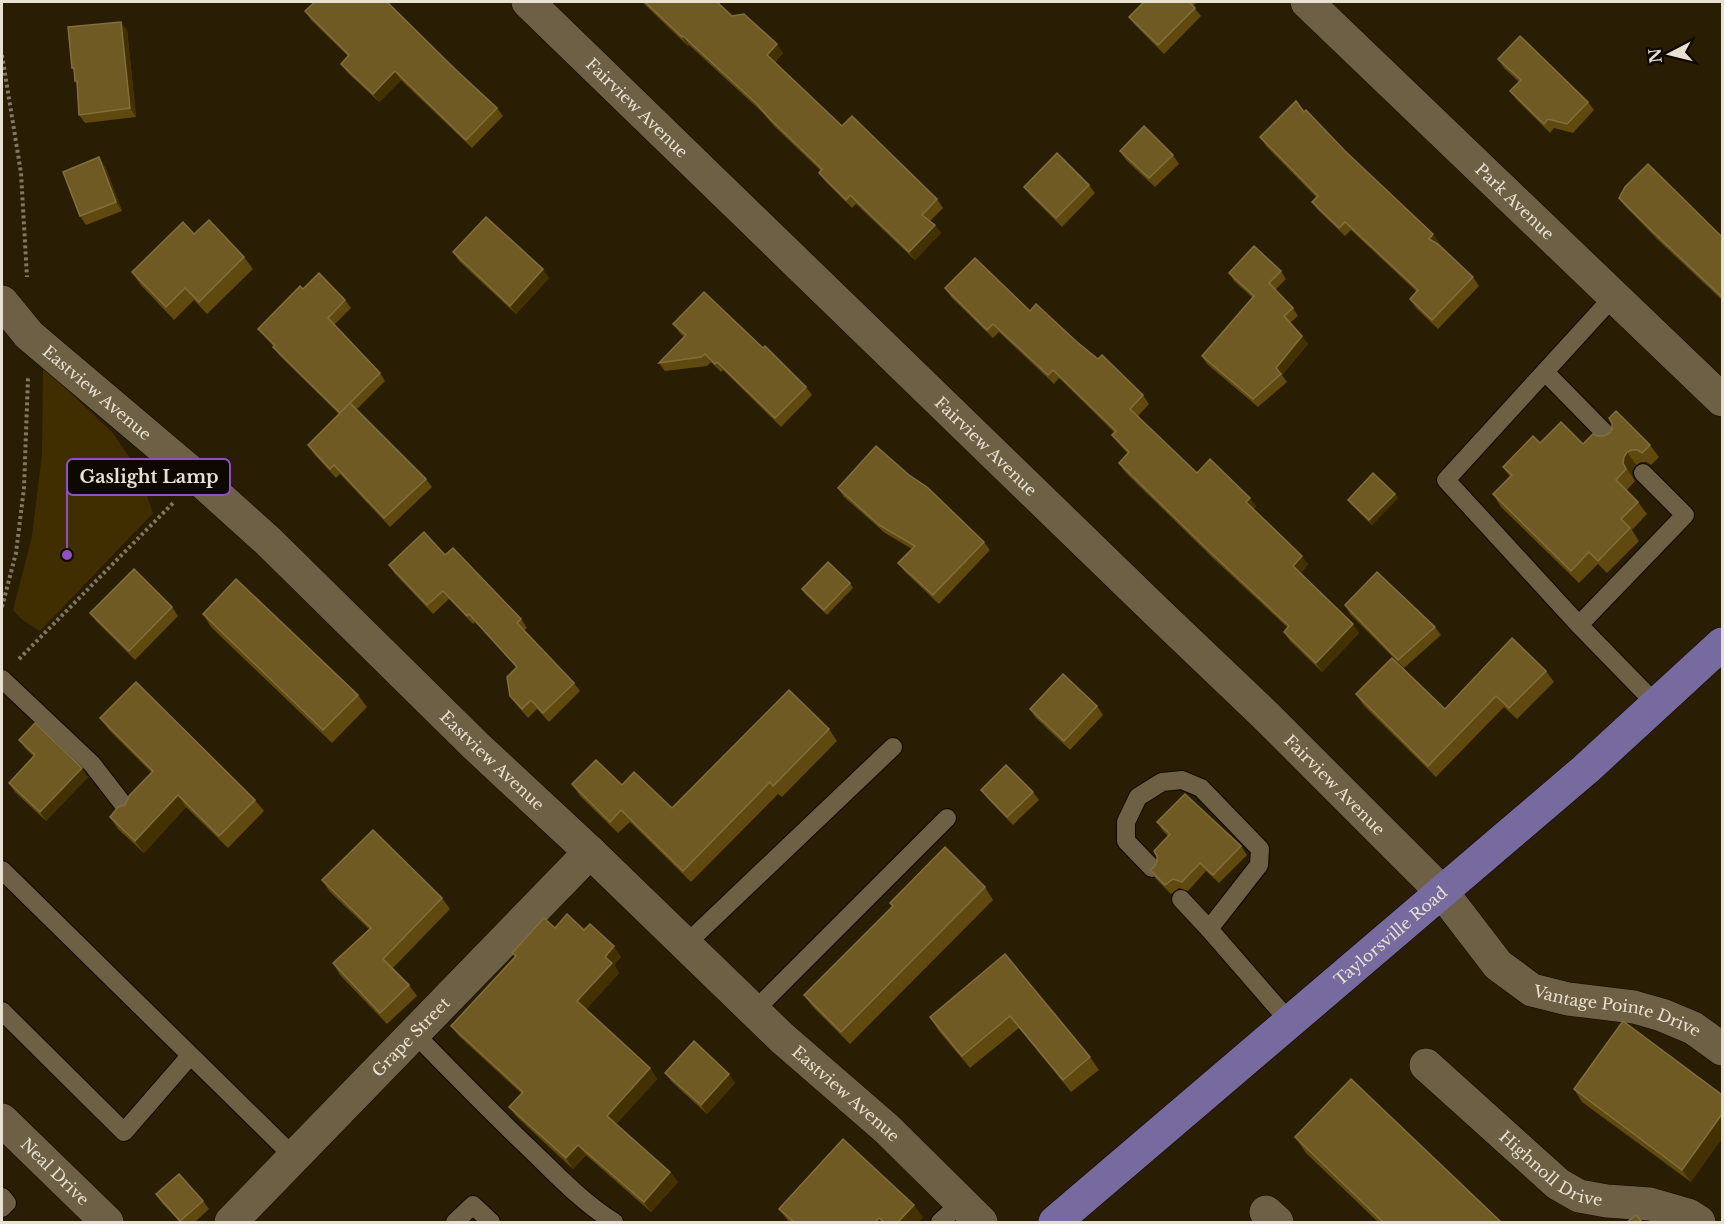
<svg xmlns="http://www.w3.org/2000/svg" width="1724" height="1224" viewBox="0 0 1724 1224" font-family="'Libre Baskerville',serif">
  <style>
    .green { fill: #412e00 }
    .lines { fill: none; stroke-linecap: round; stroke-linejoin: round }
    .service-casing { stroke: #120700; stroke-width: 20 }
    .minor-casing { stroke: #120700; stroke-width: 34 }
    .primary-casing { stroke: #120700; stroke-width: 34 }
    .path { stroke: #817762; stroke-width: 4; stroke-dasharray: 3 3; stroke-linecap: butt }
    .service { stroke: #6e6044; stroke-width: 18 }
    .minor { stroke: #6e6044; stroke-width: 33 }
    .primary { stroke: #766a9f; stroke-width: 33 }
    .wall { fill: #60490f }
    .shaded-wall { fill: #443101 }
    .building { fill: #6f5a23; stroke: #826f3e; stroke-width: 1.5 }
    .labels { text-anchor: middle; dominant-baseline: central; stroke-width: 5; stroke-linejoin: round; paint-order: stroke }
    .street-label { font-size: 16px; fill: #e8e0d0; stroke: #0d0801 }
    .leader { fill: none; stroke: #9150c2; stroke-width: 2 }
    .callout-dot { fill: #9150c2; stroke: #0d0801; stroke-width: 2 }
    .callout { fill: #0d0801; stroke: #9150c2; stroke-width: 2 }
    .callout-label { font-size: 18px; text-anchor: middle; font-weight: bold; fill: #e8e0d0 }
  </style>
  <rect width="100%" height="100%" fill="#291d03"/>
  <path class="green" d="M43,367L113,433L139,472L153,513L40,631L24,621L13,610L32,536L42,454Z"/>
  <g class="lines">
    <defs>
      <g id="service">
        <path d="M1614,296L1446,480L1579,625L1656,704"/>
        <path d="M1545,372L1610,438"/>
        <path d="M1579,625L1685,515L1643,473"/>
        <path d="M2,679L92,764L126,808"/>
        <path d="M1152,868L1126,841V822L1138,797L1162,782L1182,780L1201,788L1260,849L1259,865L1209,929L1181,899"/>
        <path d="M2,870L294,1157"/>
        <path d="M1209,929L1289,1021"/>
        <path d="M685,945L893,747"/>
        <path d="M2,1011L124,1132L190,1056"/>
        <path d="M754,1011L947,818"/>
        <path d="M414,1033C453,1073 491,1112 531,1150C557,1175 583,1203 614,1222"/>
        <path d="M2,1197L7,1203L2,1208"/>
        <path d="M455,1222L473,1205L491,1222"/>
        <path d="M940,1222L961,1203"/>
      </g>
      <g id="minor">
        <path id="s1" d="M528,2L1156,611L1265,715L1442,892L1498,965L1532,990L1568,999L1634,1007L1662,1015L1693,1028L1722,1049"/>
        <path id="s2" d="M1307,2L1722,400"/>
        <path id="s3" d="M2,302L29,335L198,478L268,541L476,746L590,852L782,1038L887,1129L981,1222"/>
        <path id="s4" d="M1426,1065L1558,1184L1579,1196L1607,1201L1650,1204L1688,1215L1699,1222"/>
        <path id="s5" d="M2,1120L107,1222"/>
        <path d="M1266,1212L1277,1222"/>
        <path id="s6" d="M231,1222L590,852"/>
      </g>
      <g id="primary">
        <path id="s7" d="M1055,1222L1586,769L1722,644"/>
      </g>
    </defs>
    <use href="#service" class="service-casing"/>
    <use href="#minor" class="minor-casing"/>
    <use href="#primary" class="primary-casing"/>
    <g class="path">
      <path d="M2,55L21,173L27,277"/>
      <path d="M2,607L16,553L24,488L28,378"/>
      <path d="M19,659L174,502"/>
    </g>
    <use href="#service" class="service"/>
    <use href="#minor" class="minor"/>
    <use href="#primary" class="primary"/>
  </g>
  <g class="wall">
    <path d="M642,2H717L732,16L783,53L775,62L842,126L937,199L943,208L930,221L941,233L915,260L856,204L852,208L825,181L819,173L821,171L775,127L762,112L689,45L688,46Z"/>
    <path d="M1144,2H1197L1193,6L1201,16L1164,54L1135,25L1129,17Z"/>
    <path d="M305,11L455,69L497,108L503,116L472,148L401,80L379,102L347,72L341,64L348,56L311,20Z"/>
    <path d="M127,30L136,117L85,123L79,115L77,84L75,81L74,71L72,68Z"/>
    <path d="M1498,59L1588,102L1594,110L1573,133L1554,128L1550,133L1516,99L1510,91L1519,82L1504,68Z"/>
    <path d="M1304,112L1433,234L1439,243L1438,244L1473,277L1479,286L1438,329L1416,308L1410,299L1417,292L1351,230L1345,236L1318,210L1312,202L1316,197L1266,146L1260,137Z"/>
    <path d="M1120,151L1173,155L1179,164L1155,187L1126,160Z"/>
    <path d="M105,166L122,211L86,225L80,216Z"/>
    <path d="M1089,185L1095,193L1062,227L1030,195L1024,187Z"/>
    <path d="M1619,198L1722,237V300L1659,241L1625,206Z"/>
    <path d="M194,234L244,257L253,269L207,314L194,300L174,320L140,284L132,272Z"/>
    <path d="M453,252L549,278L516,314L459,261Z"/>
    <path d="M1281,271L1286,279L1275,290L1293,308L1298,316L1290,323L1308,344L1282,375L1287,382L1258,407L1207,364L1202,356L1253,298L1234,281L1229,273Z"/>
    <path d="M945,288L1030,311L1077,342L1143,395L1149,404L1138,416L1197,473L1256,506L1253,509L1308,564L1301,573L1359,633L1322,672L1290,641L1284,632L1288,628L1214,559L1125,472L1119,463L1128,454L1118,443L1112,435L1114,432L1059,378L1054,384L999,332L993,338L951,297Z"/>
    <path d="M303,289L345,300L351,308L334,325L380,373L385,381L356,410L426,479L432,487L390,527L340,474L336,478L314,454L308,445L339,414L279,355L274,347L264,336L258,329Z"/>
    <path d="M673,324L763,348L806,387L812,395L781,427L723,370L721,372L711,362L707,366L665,371L659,363L684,337L679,332Z"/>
    <path d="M1610,433L1650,445L1659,457L1651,465L1646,462H1641L1636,465L1632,470V475L1635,481L1627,490L1638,502L1647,514L1632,530L1639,541L1607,573L1598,564L1579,583L1501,507L1493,494L1510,477L1503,467L1540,443L1583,444L1598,436H1604Z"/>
    <path d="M909,475L984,542L990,550L939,604L904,571L898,563L912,549L885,533L844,497L838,488Z"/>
    <path d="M1395,494L1398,498L1372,525L1351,504L1348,500Z"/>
    <path d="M445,555L521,619L527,628L524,630L574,683L580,691L549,722L537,709L528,718L516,704L510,696L517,668L475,622L473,624L449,599L433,614L395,574L389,565Z"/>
    <path d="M850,583L853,588L827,615L805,594L802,589Z"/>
    <path d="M1345,605L1435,627L1441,635L1404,668L1350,614Z"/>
    <path d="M172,607L178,616L135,660L96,621L90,613Z"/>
    <path d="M203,614L358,695L367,707L332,743L211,627Z"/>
    <path d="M1546,671L1554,682L1517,719L1504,707L1436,777L1364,706L1356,694L1445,709Z"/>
    <path d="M1097,706L1103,715L1070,750L1036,718L1030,709Z"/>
    <path d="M100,718L255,800L264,811L228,848L186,807L144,853L118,829L110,817L125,805L152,773L109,730Z"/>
    <path d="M829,729L837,741L782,797L778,794L691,882L630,822L618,833L580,796L572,784L622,785L672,808Z"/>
    <path d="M19,740L88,777L46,821L15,792L9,783L33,756L25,748Z"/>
    <path d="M981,790L1033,792L1039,800L1013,825L987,798Z"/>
    <path d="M1157,822L1241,846L1247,855L1219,883L1206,871L1188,891L1179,888L1171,894L1156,879L1150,870L1154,867L1168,836L1163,831Z"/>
    <path d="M322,880L442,898L450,909L393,968L409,985L417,996L387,1024L340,975L333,963L369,929L330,892Z"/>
    <path d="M985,887L993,900L850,1044L813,1007L804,995L892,907L890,903Z"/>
    <path d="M555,928L584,930L621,957L614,965L619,973L586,1009L650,1068L657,1079L616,1124L670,1172L678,1182L651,1212L586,1155L573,1169L517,1117L509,1107L522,1094L459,1036L451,1026L515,957L512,953Z"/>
    <path d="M1005,954L1090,1057L1099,1070L1071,1092L1019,1028L970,1068L938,1030L930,1017Z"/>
    <path d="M665,1073L735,1083L707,1114L671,1081Z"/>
    <path d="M1574,1089L1722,1095L1691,1182L1582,1102Z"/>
    <path d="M1295,1137L1501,1222H1378L1306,1153Z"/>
    <path d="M156,1194L203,1201L209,1209L195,1222H180L162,1203Z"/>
    <path d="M779,1209L923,1217L918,1222H789Z"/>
  </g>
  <g class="shaded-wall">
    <path d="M121,22L127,30L136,117L130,108Z"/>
    <path d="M683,36L689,45L688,46L682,37Z"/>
    <path d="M777,44L783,53L773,63L767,55Z"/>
    <path d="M395,71L401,80L379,102L373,94Z"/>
    <path d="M99,157L105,166L122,211L116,202Z"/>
    <path d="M935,225L941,233L915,260L909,252Z"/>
    <path d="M1433,234L1439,243L1435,247L1429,239Z"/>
    <path d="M543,269L549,278L516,314L510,306Z"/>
    <path d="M1302,336L1308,344L1282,375L1276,368Z"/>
    <path d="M1627,452L1636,465L1632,470V475L1635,481L1623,463L1624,457Z"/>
    <path d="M1395,494L1398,498L1372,525L1369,520Z"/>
    <path d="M1250,498L1256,506L1252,511L1246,502Z"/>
    <path d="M1302,556L1308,564L1299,575L1293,566Z"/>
    <path d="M1353,624L1359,633L1322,672L1316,663Z"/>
    <path d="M82,768L88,777L46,821L40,812Z"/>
    <path d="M178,795L186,807L144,853L135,841Z"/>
    <path d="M614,946L621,957L614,965L619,973L585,1011L577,1001L605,957Z"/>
    <path d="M650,1068L657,1079L614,1127L607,1116Z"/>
    <path d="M729,1074L735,1083L707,1114L701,1105Z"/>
    <path d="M1722,1114V1139L1691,1182L1682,1170Z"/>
    <path d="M578,1145L586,1155L573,1169L566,1158Z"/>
    <path d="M670,1172L678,1182L651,1212L644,1202Z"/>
    <path d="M914,1205L923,1217L918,1222H898Z"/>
    <path d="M879,1218L882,1222H875Z"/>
  </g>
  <g class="building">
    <path d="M315,2H387L455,69L497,108L466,140L395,71L373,94L341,64L349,55L305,11Z"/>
    <path d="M645,2H717L732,16L744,14L777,44L767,55L842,126L852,116L937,199L922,215L935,225L909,252L850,195L846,200L819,173L822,169L769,118L756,103L683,36L682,37Z"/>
    <path d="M1144,2H1189L1195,8L1158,45L1129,17Z"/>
    <path d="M121,22L130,108L79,115L77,81H75L74,68H72L68,27Z"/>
    <path d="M1520,36L1588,102L1567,124L1548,119L1544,124L1510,91L1521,80L1498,59Z"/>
    <path d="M1296,101L1304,112L1306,110L1345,151L1433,234L1429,239L1438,244L1473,277L1432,320L1410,299L1418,290L1345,222L1339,228L1312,202L1318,196L1260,137Z"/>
    <path d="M1144,126L1173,155L1149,178L1120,151Z"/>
    <path d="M1057,153L1089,185L1056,218L1024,187Z"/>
    <path d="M99,157L116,202L80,216L63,172Z"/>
    <path d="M1648,164L1722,237V297L1653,232L1619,198L1625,187Z"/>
    <path d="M486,217L543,269L510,306L453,252Z"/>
    <path d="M209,220L244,257L199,302L185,288L166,307L132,272L183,222L194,234Z"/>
    <path d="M1254,246L1281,271L1269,283L1293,308L1284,316L1302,336L1276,368L1281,374L1253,399L1202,356L1254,296L1229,273Z"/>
    <path d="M975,258L1030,311L1036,304L1077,342L1098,359L1102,355L1143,395L1130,409L1197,473L1210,459L1250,498L1246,502L1302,556L1293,566L1353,624L1316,663L1284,632L1289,626L1208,550L1119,463L1129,452L1112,435L1116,431L1053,370L1048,375L993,324L987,330L945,288Z"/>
    <path d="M319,273L345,300L328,318L380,373L340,413L273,347L275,345L258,329L300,286L303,289Z"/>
    <path d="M704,292L763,348L765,346L806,387L775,418L717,362L715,364L705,354L701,357L659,363L686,335L673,324Z"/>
    <path d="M350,403L426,479L384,518L334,465L330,469L308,445Z"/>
    <path d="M1616,411L1650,445L1642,453L1638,450H1632L1627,452L1624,457L1623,463L1626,469L1616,480L1638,502L1621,519L1630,528L1598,561L1589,552L1571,571L1493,494L1512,475L1503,467L1533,436L1540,443L1561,422L1583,444L1593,434L1598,436H1604L1610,433L1612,428V423L1609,418Z"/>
    <path d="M876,446L909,475L927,487L984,542L933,595L898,563L915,546L879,525L838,488Z"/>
    <path d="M1373,473L1395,494L1369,520L1348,500Z"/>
    <path d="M424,532L445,555L453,548L521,619L517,623L574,683L543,713L531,700L522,709L510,696L507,677L517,667L469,614L467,616L443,591L427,605L389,565Z"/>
    <path d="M828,562L850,583L824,610L802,589Z"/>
    <path d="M134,569L172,607L129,651L90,613Z"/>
    <path d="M1377,572L1435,627L1398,660L1345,605Z"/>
    <path d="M236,579L358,695L323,730L203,614Z"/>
    <path d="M1512,638L1546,671L1509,708L1496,696L1428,766L1356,694L1392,658L1445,709Z"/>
    <path d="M1063,674L1097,706L1064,741L1030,709Z"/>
    <path d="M136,682L255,800L219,836L178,795L135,841L110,817L118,807L125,805L129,796L153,771L100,718Z"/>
    <path d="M789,690L829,729L773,786L770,782L683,871L621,810L610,822L572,784L596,760L622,785L634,772L672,808Z"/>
    <path d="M35,723L82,768L40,812L9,783L35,755L19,740Z"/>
    <path d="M1006,765L1033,792L1007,817L981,790Z"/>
    <path d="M1185,794L1241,846L1213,875L1200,863L1182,882L1173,879L1165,885L1150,870L1154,867L1157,862V856L1154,851L1170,834L1157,822Z"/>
    <path d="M373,830L442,898L383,959L409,985L380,1013L333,963L371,928L322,880Z"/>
    <path d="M945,847L985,887L841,1032L804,995L893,906L890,903Z"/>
    <path d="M567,914L584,930L590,924L614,946L605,957L612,963L577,1001L650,1068L607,1116L670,1172L644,1202L578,1145L566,1158L509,1107L523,1092L451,1026L516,956L512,953L544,918L555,928Z"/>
    <path d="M1005,954L1090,1057L1063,1080L1010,1016L962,1056L930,1017Z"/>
    <path d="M1623,1021L1722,1095V1114L1682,1170L1574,1089Z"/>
    <path d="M694,1041L729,1074L701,1105L665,1073Z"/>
    <path d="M1351,1079L1501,1222H1383L1295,1137Z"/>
    <path d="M843,1139L914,1205L898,1222H884L879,1218L875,1222H794L779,1209Z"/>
    <path d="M179,1174L203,1201L180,1221L156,1194Z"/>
    <path d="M1636,1215L1642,1222H1627Z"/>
  </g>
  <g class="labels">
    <g class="street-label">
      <text stroke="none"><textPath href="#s1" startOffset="152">Fairview Avenue</textPath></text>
      <text stroke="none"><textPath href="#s2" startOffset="288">Park Avenue</textPath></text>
      <text stroke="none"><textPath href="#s3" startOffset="132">Eastview Avenue</textPath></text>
      <text stroke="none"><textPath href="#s1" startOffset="638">Fairview Avenue</textPath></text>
      <text stroke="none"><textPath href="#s3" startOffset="672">Eastview Avenue</textPath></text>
      <text stroke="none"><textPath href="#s1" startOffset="1124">Fairview Avenue</textPath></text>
      <text stroke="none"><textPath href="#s7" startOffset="441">Taylorsville Road</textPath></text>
      <text stroke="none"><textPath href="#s1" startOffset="1498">Vantage Pointe Drive</textPath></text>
      <text stroke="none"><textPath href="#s6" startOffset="258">Grape Street</textPath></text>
      <text stroke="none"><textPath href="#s3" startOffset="1158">Eastview Avenue</textPath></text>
      <text stroke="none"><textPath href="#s4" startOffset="164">Highnoll Drive</textPath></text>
      <text stroke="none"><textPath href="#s5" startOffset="74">Neal Drive</textPath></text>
    </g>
  </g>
  <path class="leader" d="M67 555L67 477"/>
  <circle class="callout-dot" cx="67" cy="555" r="6"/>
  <rect class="callout" x="67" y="459" width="163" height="36" rx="6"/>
  <g class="callout-label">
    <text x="149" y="483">Gaslight Lamp</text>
  </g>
  <rect width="1724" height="1224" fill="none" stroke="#e8e0d0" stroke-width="6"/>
  <g transform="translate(1670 54) rotate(263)" stroke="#0d0801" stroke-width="4.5" paint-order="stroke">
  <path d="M0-4.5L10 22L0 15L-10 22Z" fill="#e8e0d0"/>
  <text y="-9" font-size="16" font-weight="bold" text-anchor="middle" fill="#e8e0d0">N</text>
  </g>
</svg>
